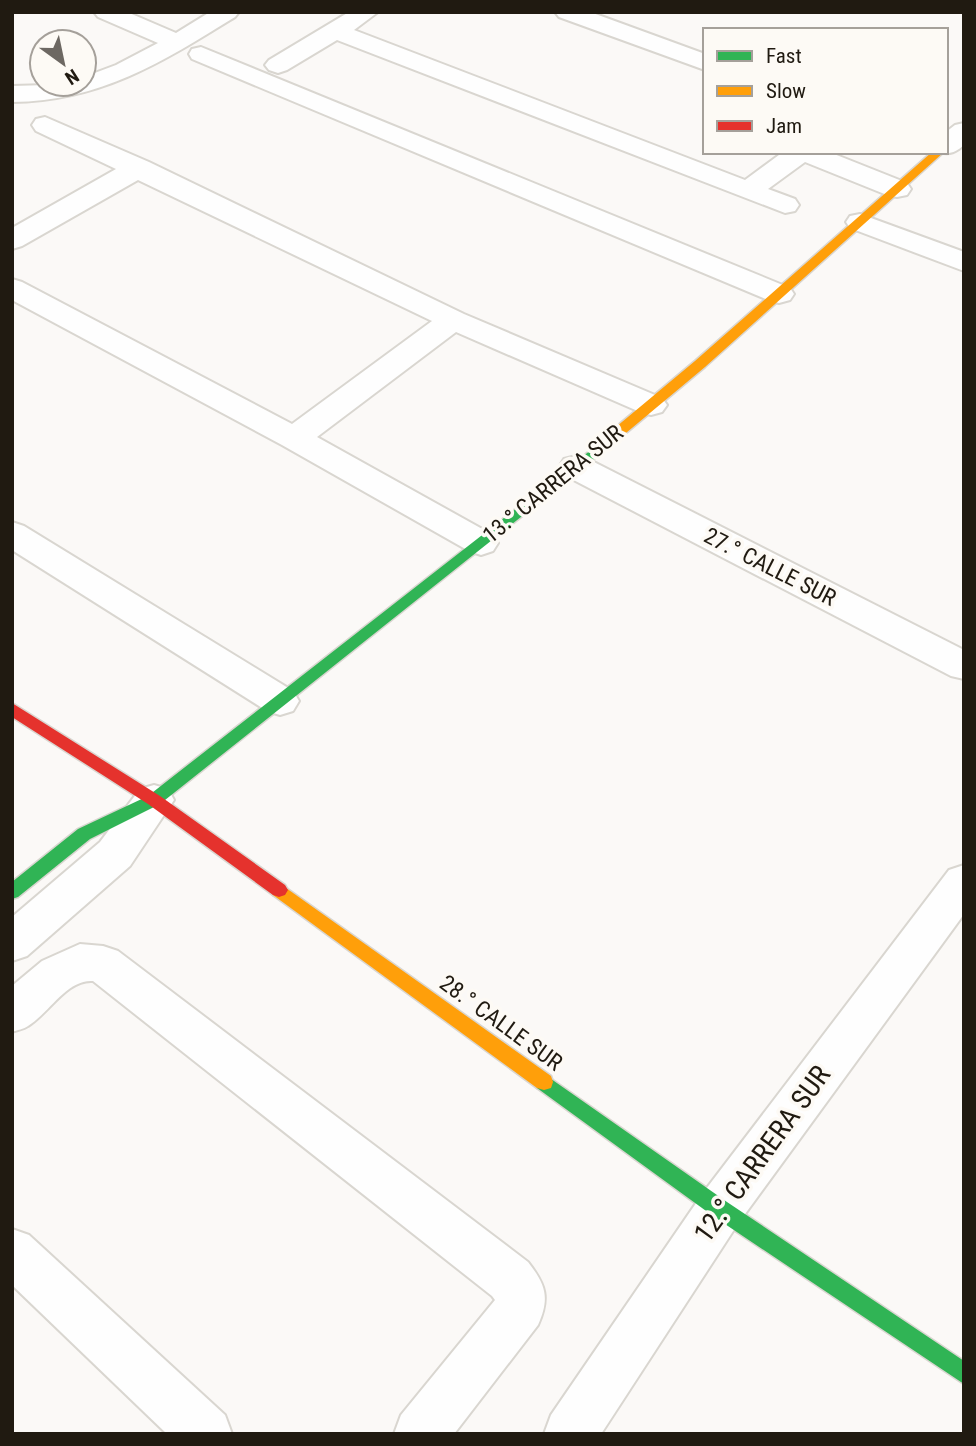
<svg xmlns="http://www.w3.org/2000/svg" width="976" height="1446" viewBox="0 0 976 1446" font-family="'Roboto Condensed',sans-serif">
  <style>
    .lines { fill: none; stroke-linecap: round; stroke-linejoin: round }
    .street-casing { stroke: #d9d6d0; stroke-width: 4 }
    .fast-casing { stroke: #d9d6d0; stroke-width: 3 }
    .slow-casing { stroke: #d9d6d0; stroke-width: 3 }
    .jam-casing { stroke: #d9d6d0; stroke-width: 3 }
    .street { fill: #fefefe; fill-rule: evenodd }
    .fast { fill: #30b455; fill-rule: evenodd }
    .slow { fill: #ff9f0a; fill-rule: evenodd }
    .jam { fill: #e5322d; fill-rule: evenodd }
    .labels { text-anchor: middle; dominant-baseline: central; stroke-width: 7; stroke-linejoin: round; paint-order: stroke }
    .street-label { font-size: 23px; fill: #201a11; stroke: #fdfaf5 }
    .near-street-label { font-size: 28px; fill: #201a11; stroke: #fdfaf5 }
  </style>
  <rect width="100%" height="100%" fill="#fbf9f7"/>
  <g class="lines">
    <defs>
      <g id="street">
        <path d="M94,12H127L176,33L210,12H239L235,17C162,62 101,101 12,102V86L84,84V77L116,65L158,43L98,17Z"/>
        <path d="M349,12H378L354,30L745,180L783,152H829L907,183L911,189L907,195L897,197L887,195L805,162L768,189L795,199L799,205L795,211L785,213L337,40L287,70L278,73L269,70L265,65L269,60Z"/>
        <path d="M555,12H590L705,54V70L559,17Z"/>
        <path d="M201,47L790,288L794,294L790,300L779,303L768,300L192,59L189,54L192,49Z"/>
        <path d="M45,117L149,162L464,314L662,398L667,405L662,412L651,415L640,412L456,332L317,437L493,535L498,543L493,551L481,555L469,551L282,445L12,300V279L22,282L292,424L432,321L138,180L22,246L12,249V228L116,169L36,131L32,125L36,119Z"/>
        <path d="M964,123V145C956,152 950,155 939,152H946V132L955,125Z"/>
        <path d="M860,214L964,252V271L850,228L846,222L850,216Z"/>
        <path d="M576,456L588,459L964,650V679L951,676L564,475L559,467L564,459Z"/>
        <path d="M12,522L24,526L293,691L299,701L293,711L280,715L267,711L12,550Z"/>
        <path d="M154,785L168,789L174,800L130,866L27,956L12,961V917L100,842L140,789Z"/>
        <path d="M964,865V914L737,1225L601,1434H544L551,1415L703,1193L949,870Z"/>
        <path d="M80,944L103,946L118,951L528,1262C546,1285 550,1298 538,1325L454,1434H394L401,1415L495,1300L492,1296L93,981C67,979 49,1013 28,1026C24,1029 17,1030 12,1032V986L42,961Z"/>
        <path d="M12,1229L29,1235L225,1415L232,1434H167L12,1285Z"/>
      </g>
      <g id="fast">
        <path d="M609,436L616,440L614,443L160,804L90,839L18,897L12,899V882L78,829L148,796Z"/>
        <path d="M544,1074L727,1202L964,1361V1384L713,1216L537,1088L535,1082L537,1076Z"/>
      </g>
      <g id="slow">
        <path d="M932,152H944L705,367L614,443H604V437L695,361Z"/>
        <path d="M279,883L551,1076L553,1082L551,1088L544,1090L537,1088L273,895L270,890L273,885Z"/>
      </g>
      <path id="jam" d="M12,703L160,796L285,885L288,890L285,895L279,897L273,895L148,804L12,717Z"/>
    </defs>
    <use href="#street" class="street-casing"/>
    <use href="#fast" class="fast-casing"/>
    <use href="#slow" class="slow-casing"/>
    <use href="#jam" class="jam-casing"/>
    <use href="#street" class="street"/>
    <use href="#fast" class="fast"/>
    <use href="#slow" class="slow"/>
    <use href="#jam" class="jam"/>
  </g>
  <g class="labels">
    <g class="street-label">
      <text transform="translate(553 484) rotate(-39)">13.° CARRERA SUR</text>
      <text transform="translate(770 567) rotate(27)">27.° CALLE SUR</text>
      <text transform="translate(501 1023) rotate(36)">28.° CALLE SUR</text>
    </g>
    <g class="near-street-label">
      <text transform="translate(762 1154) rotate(-54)">12.° CARRERA SUR</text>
    </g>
  </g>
  <rect width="976" height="1446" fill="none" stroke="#201a11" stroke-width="28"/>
  <rect x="703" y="28" width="245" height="126" fill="#fdfaf5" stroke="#a5a09a" stroke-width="2"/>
  <rect x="717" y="51" width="35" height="10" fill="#30b455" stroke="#a5a09a" stroke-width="2"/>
  <text x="766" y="63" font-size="21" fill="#201a11">Fast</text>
  <rect x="717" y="86" width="35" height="10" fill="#ff9f0a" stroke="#a5a09a" stroke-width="2"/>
  <text x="766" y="98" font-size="21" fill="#201a11">Slow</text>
  <rect x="717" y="121" width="35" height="10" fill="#e5322d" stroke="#a5a09a" stroke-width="2"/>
  <text x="766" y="133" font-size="21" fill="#201a11">Jam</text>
  <g transform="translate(63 63) rotate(147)"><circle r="33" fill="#fdfaf5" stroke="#a5a09a" stroke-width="2"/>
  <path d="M0-5L12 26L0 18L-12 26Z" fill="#6d6862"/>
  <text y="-10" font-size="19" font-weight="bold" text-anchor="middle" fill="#201a11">N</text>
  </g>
</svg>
